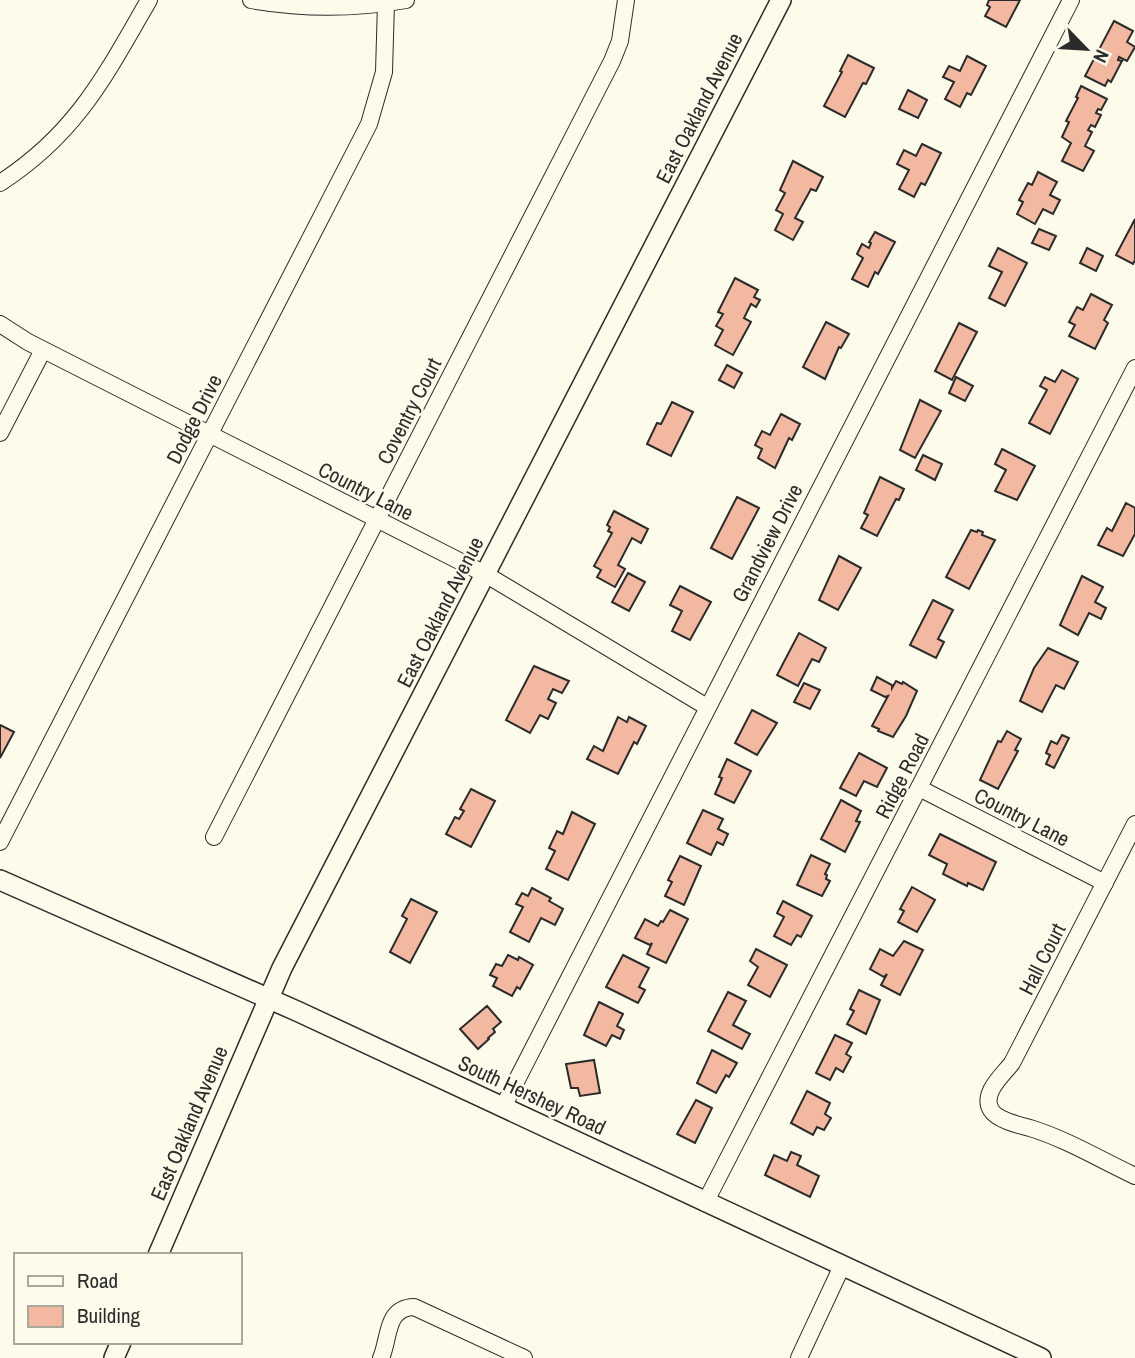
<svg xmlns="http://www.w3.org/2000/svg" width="1135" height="1358" viewBox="0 0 1135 1358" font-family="'Archivo Narrow',sans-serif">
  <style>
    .building { fill: #f2b8a0; stroke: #2b2b2b; stroke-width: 2 }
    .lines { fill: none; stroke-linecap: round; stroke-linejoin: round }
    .minor-casing { stroke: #2b2b2b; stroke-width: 18 }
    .major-casing { stroke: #2b2b2b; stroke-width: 22 }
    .minor { stroke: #fdfbea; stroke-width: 16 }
    .major { stroke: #fdfbea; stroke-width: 19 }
    .labels { text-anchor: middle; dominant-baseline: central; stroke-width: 5; stroke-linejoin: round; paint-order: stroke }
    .street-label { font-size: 21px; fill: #2b2b2b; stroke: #fdfbea }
  </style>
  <rect width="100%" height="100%" fill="#fdfbea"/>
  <g class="building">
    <path d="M989,0H1020L1006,27L985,16L990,7L987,5Z"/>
    <path d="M1114,21L1133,31L1127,42L1135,47L1127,61L1119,57L1118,60L1122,61L1111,82L1108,80L1105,86L1085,76Z"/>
    <path d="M848,55L874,68L866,84L863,83L845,117L824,106L842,72L840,71Z"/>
    <path d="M967,56L986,66L971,95L967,93L960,107L945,99L954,82L943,77L949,66L960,71Z"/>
    <path d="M1081,86L1107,99L1101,110L1098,109L1096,113L1101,115L1095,127L1091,125L1088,130L1092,132L1085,146L1094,151L1083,171L1062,161L1071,143L1062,137L1069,122L1066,121L1078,98L1076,97Z"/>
    <path d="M908,90L927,100L918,118L899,109Z"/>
    <path d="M922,144L941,153L925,185L921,183L914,197L899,189L909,170L897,164L904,150L916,156Z"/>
    <path d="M793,161L823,177L816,191L811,189L795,218L803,222L793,240L775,230L783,214L776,210L785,193L780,190Z"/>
    <path d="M1038,172L1057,182L1050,195L1060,200L1053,214L1043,209L1035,224L1017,214L1023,202L1019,200L1028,183L1032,185Z"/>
    <path d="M1135,219V260L1133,264L1116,255Z"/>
    <path d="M1039,229L1056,236L1049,250L1032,243Z"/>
    <path d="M875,232L895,242L878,274L875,272L868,287L852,279L863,258L857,254L862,244L869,248L871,243L869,242Z"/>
    <path d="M998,248L1027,263L1005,306L989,298L1002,272L989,266Z"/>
    <path d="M1087,248L1103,256L1096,271L1080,263Z"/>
    <path d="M735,278L758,290L754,297L760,300L756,307L751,304L744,318L751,322L733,355L715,345L723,330L716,326L723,314L718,312Z"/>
    <path d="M1091,294L1112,305L1104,320L1108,323L1095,349L1069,336L1075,325L1069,322L1077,307L1083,310Z"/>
    <path d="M826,322L849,334L841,348L839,347L825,379L803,367Z"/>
    <path d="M959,323L977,332L952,380L935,371Z"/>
    <path d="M727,365L742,373L734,388L719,380Z"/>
    <path d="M1062,370L1078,379L1050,434L1029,423L1047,390L1040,386L1045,377L1055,382Z"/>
    <path d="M956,377L973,386L965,401L949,393Z"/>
    <path d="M920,400L941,411L915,458L900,450Z"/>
    <path d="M672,402L693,412L671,456L647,444L657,423L661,424Z"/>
    <path d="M781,414L800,424L792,440L789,438L775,468L758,458L762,449L755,445L762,431L770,435Z"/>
    <path d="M1002,449L1035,466L1017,500L995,491L1006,470L995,464Z"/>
    <path d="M923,455L942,464L935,480L916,470Z"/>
    <path d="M880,477L904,489L899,500L896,499L877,536L861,528L868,515L864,513Z"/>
    <path d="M737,497L759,508L732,559L711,548Z"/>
    <path d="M1126,503L1135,508V534L1123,556L1098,545L1107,528L1112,531Z"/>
    <path d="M614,511L648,529L641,543L632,538L618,565L625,569L615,587L597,577L601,570L594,566L612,533L608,531L610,527L607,525Z"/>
    <path d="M971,530L977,532L978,530L983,532L982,535L995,540L969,589L946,577Z"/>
    <path d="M839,556L861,568L838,610L819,600Z"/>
    <path d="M628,573L645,582L629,611L612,602Z"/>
    <path d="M1082,576L1103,587L1095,602L1106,608L1101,619L1089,613L1078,635L1060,625Z"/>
    <path d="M680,586L711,602L690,640L672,631L682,611L670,605Z"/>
    <path d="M933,600L953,610L938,639L944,642L936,658L910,645Z"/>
    <path d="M799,633L826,648L819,662L812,659L798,686L777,675Z"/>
    <path d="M1048,648L1078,662L1064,689L1056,685L1042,712L1020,701L1034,668Z"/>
    <path d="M534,666L569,681L562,693L553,689L548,699L556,703L548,719L540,715L530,733L506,720Z"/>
    <path d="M877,677L892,685V688L896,681L902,684L903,682L917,691L906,716L893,737L878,731L879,729L872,726L888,696L885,697L871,690Z"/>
    <path d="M804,683L820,690L810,709L794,702Z"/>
    <path d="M752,710L777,723L757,755L735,743Z"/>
    <path d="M618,717L627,722L629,717L646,726L637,744L634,742L618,774L587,759L594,746L603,751Z"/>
    <path d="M0,725L14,732L0,758Z"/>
    <path d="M1007,731L1021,739L1015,750L1018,751L998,789L980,780L998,741L1001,742Z"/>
    <path d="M1062,735L1069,738L1054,768L1046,764L1050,755L1046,753L1051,741L1057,744Z"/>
    <path d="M859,753L887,768L877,787L864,781L856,796L840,788Z"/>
    <path d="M727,759L751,771L734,803L715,794L722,778L719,777Z"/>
    <path d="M471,789L495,801L471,847L446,834L455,817L459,819L464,811L460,809Z"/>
    <path d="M841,800L861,811L856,821L860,822L845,852L821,839Z"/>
    <path d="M703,810L723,819L718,829L728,834L723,845L717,842L711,855L687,843Z"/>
    <path d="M572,812L595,824L568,880L546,869L555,851L549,848L557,831L563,834Z"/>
    <path d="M940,834L996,862L983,890L968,883L967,886L943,874L947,864L929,855Z"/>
    <path d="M811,855L830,864L825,874L827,875L826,879L830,881L822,896L797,885Z"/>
    <path d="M680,856L701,866L684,905L665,896L672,882L668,880Z"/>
    <path d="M912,887L935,900L917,932L898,922L904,911L900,909Z"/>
    <path d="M532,888L551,898L549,901L563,909L555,925L541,918L529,942L510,932L523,907L516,904L522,893L528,896Z"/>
    <path d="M411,899L437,912L410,963L390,952L407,919L402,916Z"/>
    <path d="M783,901L812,916L801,937L797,935L791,945L774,936L784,917L777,913Z"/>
    <path d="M670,910L688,919L666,963L647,954L652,943L650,945L635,938L645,919L658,926L661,921L663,922Z"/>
    <path d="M904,941L923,950L900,995L881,985L887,974L884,977L870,969L880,949L893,956Z"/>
    <path d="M756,949L787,965L770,997L748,985L758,967L750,961Z"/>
    <path d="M508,955L518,960L519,957L533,965L520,989L517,987L512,996L493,986L497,978L490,975L496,964L502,966Z"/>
    <path d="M623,955L649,968L639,987L645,990L638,1003L606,987Z"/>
    <path d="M859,990L880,1000L866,1034L847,1024L854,1011L850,1009Z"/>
    <path d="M728,992L746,1001L733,1025L750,1034L742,1049L708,1031Z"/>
    <path d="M599,1002L623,1014L617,1026L624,1030L620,1039L612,1035L606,1046L584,1035Z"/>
    <path d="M487,1006L501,1022L493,1029L495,1032L488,1038L489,1039L478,1049L460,1029Z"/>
    <path d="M835,1035L852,1043L846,1054L851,1057L843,1072L836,1068L830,1080L816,1073Z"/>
    <path d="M712,1050L737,1063L729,1077L726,1075L716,1093L697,1083Z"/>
    <path d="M594,1060L600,1093L580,1096L578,1088H571L566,1064Z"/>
    <path d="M807,1091L830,1103L825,1114L831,1118L824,1130L817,1127L813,1135L791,1123Z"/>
    <path d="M696,1100L712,1108L695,1143L677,1134Z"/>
    <path d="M791,1152L801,1156L797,1165L819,1176L810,1197L765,1175L774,1155L787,1161Z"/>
  </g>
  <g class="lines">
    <defs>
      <g id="minor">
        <path d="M251,0C302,9 354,9 406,0"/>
        <path d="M0,183C77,133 105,76 149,0"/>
        <path d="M0,324L28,342L485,574L707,707"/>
        <path d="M0,433L43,350"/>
        <path d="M919,788L1105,883"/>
        <path d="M1135,824L1012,1063C1003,1075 981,1093 991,1110C997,1120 1018,1125 1030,1128C1066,1139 1101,1160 1135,1176"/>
        <path d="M214,837L612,61L620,41L626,0"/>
        <path d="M0,842L369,124L384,72L386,3"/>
        <path d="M503,1107L1071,0"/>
        <path d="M705,1203L1135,368"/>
        <path d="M381,1358C390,1338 385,1308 414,1307L524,1358"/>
        <path d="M799,1358L842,1266"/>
      </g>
      <g id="major">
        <path d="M0,880L299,1012L1041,1358"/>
        <path d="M158,1255L282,968L781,0"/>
        <path d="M114,1358L121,1342"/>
      </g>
    </defs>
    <use href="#minor" class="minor-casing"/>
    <use href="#major" class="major-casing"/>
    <use href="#minor" class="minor"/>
    <use href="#major" class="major"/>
  </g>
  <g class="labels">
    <g class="street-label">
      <text transform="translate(699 108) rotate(-63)">East Oakland Avenue</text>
      <text transform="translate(409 411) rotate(-63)">Coventry Court</text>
      <text transform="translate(194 419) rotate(-63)">Dodge Drive</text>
      <text transform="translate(366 491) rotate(27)">Country Lane</text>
      <text transform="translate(767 543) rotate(-63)">Grandview Drive</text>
      <text transform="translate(440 612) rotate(-63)">East Oakland Avenue</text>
      <text transform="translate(902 776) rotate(-63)">Ridge Road</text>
      <text transform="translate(1022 817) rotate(27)">Country Lane</text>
      <text transform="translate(1042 959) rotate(-63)">Hall Court</text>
      <text transform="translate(532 1095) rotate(25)">South Hershey Road</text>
      <text transform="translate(189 1123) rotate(-67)">East Oakland Avenue</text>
    </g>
  </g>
  <rect x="14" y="1253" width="228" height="91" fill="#fdfbea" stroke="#a9a89e" stroke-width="2"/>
  <rect x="28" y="1276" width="35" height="10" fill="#fdfbea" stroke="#a9a89e" stroke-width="2"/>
  <text x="77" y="1288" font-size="21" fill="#2b2b2b">Road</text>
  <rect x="28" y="1306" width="35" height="21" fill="#f2b8a0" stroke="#a9a89e" stroke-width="2"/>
  <text x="77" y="1323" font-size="21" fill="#2b2b2b">Building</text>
  <g transform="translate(1086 49) rotate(115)" stroke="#fdfbea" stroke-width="5" paint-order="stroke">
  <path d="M0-5L12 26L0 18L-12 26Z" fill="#2b2b2b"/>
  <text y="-10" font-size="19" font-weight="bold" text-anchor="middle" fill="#2b2b2b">N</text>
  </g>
</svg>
